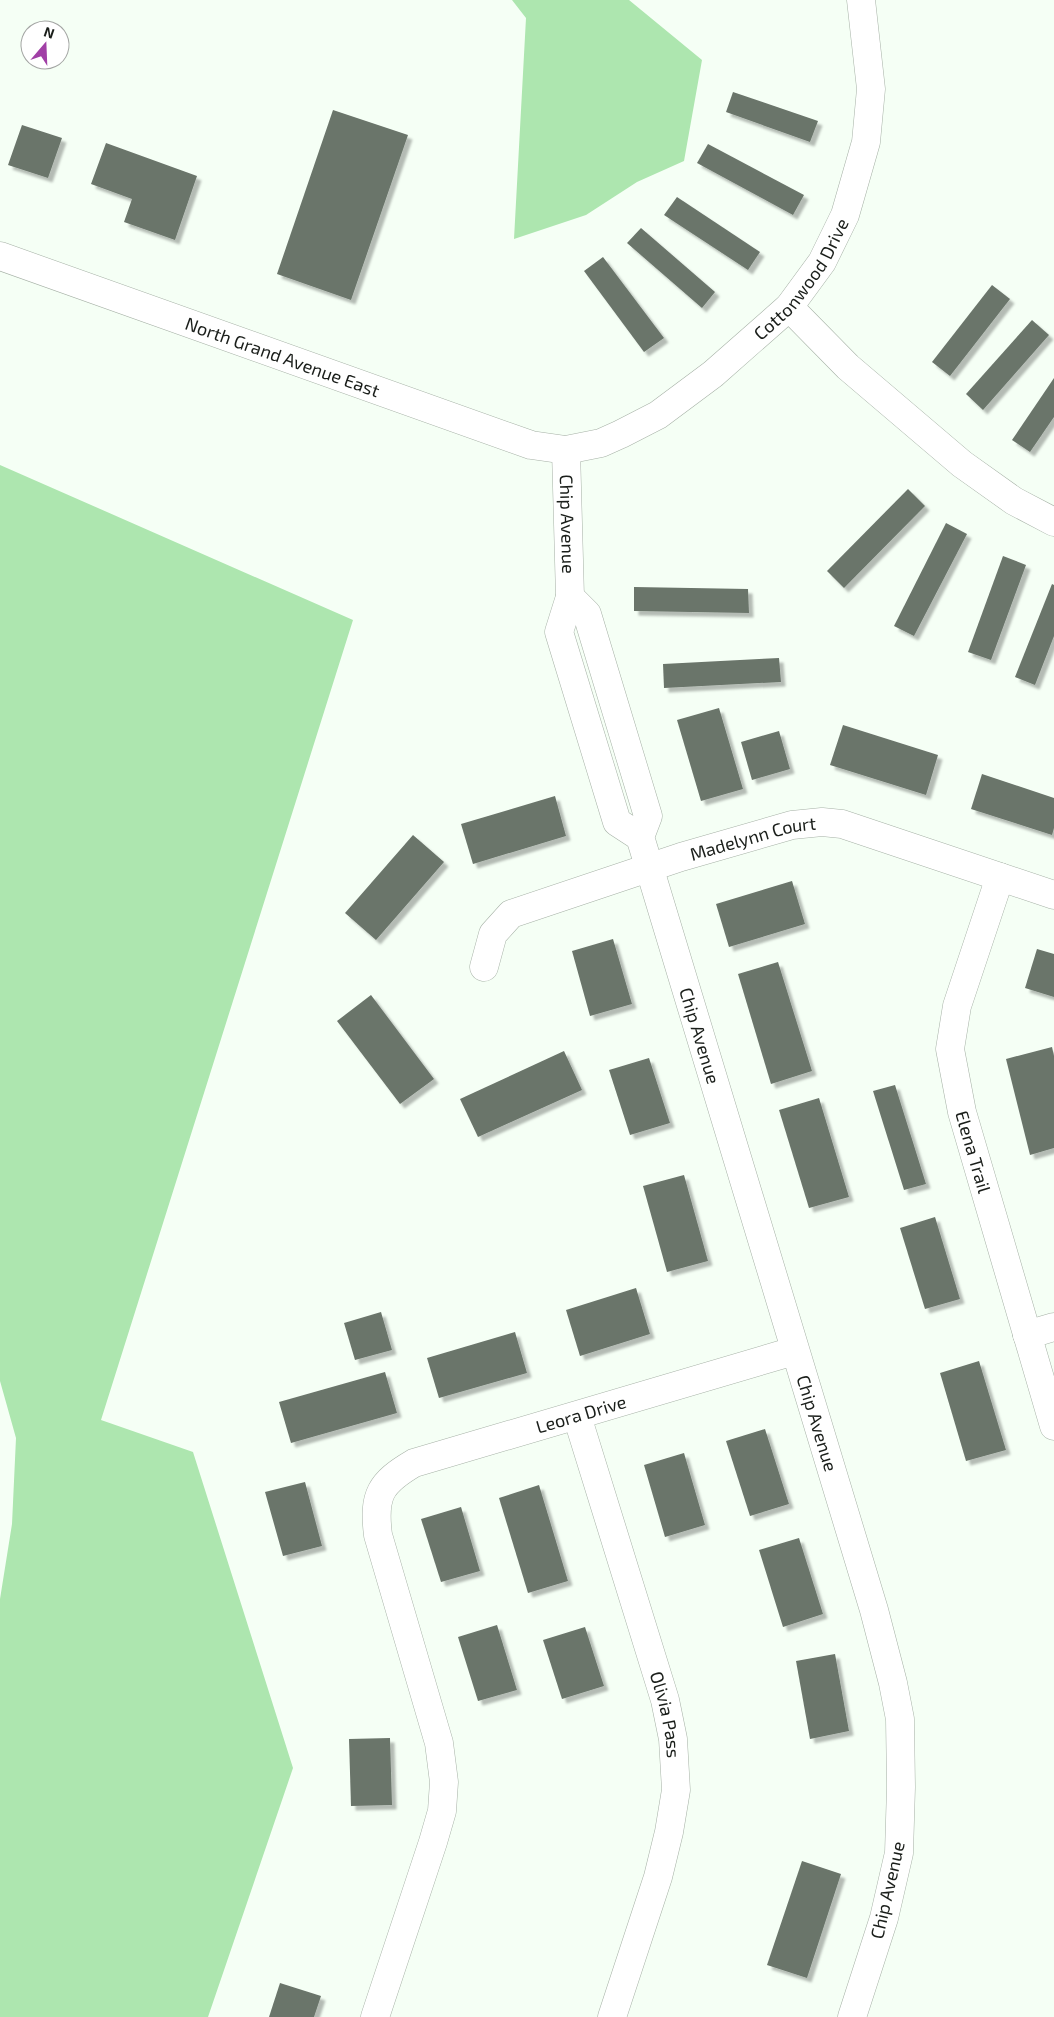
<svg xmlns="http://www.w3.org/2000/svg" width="1054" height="2017" viewBox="0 0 1054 2017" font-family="'Exo 2',sans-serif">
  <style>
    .green { fill: #ade6af }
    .building { fill: #6a746a; filter: url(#shadow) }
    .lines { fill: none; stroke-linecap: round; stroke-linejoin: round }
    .street-casing { stroke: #a6b1a6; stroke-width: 29 }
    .street { stroke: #fff; stroke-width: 28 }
    .labels { text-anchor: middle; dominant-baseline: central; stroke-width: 4; stroke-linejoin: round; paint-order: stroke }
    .street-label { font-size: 18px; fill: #1a1e1a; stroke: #fff }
  </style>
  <defs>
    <filter id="shadow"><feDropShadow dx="4.5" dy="4.5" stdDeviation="1" flood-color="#0004"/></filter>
  </defs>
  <rect width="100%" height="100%" fill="#f5fff5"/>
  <g class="green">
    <path d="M512,0H629L702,60L684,161L637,182L586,215L514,239L526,18Z"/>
    <path d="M0,465L353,620L101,1420L193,1452L293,1768L208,2017H0V1599L12,1524L16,1438L0,1381Z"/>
  </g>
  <g class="building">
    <path d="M733,92L818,121L810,142L726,112Z"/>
    <path d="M333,110L408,135L351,300L277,274Z"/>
    <path d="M22,125L62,138L48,178L8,165Z"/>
    <path d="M106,143L197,176L175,240L124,222L132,199L91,184Z"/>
    <path d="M708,144L804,195L793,215L697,163Z"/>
    <path d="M677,197L760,252L748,270L664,215Z"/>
    <path d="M641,228L715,292L702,308L627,243Z"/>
    <path d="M603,257L664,338L644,352L584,271Z"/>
    <path d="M992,285L1010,299L950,376L932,362Z"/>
    <path d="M1032,320L1049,335L983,410L966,394Z"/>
    <path d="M1054,378V417L1030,452L1012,440Z"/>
    <path d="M908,489L925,506L844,588L827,571Z"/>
    <path d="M946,523L967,534L914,636L894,626Z"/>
    <path d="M1003,556L1026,565L991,660L968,652Z"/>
    <path d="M1052,584L1054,585V636L1035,685L1015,677Z"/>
    <path d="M634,587L748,589L749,613L634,611Z"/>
    <path d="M779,658L781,682L664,688L663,664Z"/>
    <path d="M719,708L743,789L701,801L677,720Z"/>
    <path d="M843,725L938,755L926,795L830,765Z"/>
    <path d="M779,731L790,769L752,780L741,742Z"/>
    <path d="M982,774L1054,798V828L1052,835L971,809Z"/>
    <path d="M555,796L566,836L473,864L461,824Z"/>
    <path d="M413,835L444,862L376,940L345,913Z"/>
    <path d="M792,881L805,924L729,947L716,904Z"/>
    <path d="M613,939L632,1004L590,1016L572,951Z"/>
    <path d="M1037,949L1054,954V997L1025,988Z"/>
    <path d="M778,962L812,1071L771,1084L738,974Z"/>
    <path d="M371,995L434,1079L400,1104L337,1021Z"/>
    <path d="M1052,1047L1054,1056V1148L1030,1155L1006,1059Z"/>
    <path d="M564,1051L582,1090L478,1137L460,1099Z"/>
    <path d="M649,1058L670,1123L630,1135L609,1070Z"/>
    <path d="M895,1085L926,1184L904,1190L873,1091Z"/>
    <path d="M819,1098L849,1197L809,1208L779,1110Z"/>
    <path d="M684,1175L708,1261L667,1272L643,1186Z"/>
    <path d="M935,1217L960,1299L925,1309L900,1228Z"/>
    <path d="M636,1288L650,1334L580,1356L566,1310Z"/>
    <path d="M381,1312L392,1350L355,1360L344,1323Z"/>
    <path d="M515,1332L527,1373L439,1398L427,1358Z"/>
    <path d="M979,1361L1006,1450L966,1461L940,1373Z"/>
    <path d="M385,1372L397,1413L291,1443L279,1402Z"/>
    <path d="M765,1429L789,1504L750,1516L726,1441Z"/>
    <path d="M684,1453L705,1525L665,1537L644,1465Z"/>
    <path d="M305,1482L322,1546L283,1556L265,1492Z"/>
    <path d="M539,1485L568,1581L528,1593L499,1498Z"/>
    <path d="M461,1507L480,1571L441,1582L421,1519Z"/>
    <path d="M799,1538L823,1614L783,1627L759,1550Z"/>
    <path d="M497,1625L517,1690L478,1701L458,1637Z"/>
    <path d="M585,1627L604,1686L562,1699L543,1640Z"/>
    <path d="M835,1654L849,1731L810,1739L796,1661Z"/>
    <path d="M390,1738L392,1805L351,1806L349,1739Z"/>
    <path d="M802,1861L841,1874L807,1978L767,1965Z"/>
    <path d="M280,1983L321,1996L314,2017H269Z"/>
  </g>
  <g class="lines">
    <defs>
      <g id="street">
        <path id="s1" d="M0,256L531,445L566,450L601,443L621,434L658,415L713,374L789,307L822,262L845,215L866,142L871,89L861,0"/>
        <path d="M789,307L848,367L962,464L1014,501L1054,522"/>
        <path id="s2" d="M566,450L570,597L559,632L617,822L640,837"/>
        <path id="s3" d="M570,597L587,614L648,816L640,837L641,840L874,1610L893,1683L900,1719L901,1787L899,1853L884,1918L852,2017"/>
        <path id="s4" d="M1000,877L957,1006L950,1049L962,1112L1054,1426"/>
        <path id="s5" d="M484,967L493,934L511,914L681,857L792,825L822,822L842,824L1054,895"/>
        <path d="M1027,1335L1054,1327"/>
        <path id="s6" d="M577,1416L665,1700L673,1739L676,1790L669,1832L658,1877L612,2017"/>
        <path id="s7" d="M375,2017L433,1842L442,1811L444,1782L439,1743L378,1535C373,1495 380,1483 414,1463L794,1351"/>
      </g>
    </defs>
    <use href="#street" class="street-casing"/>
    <use href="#street" class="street"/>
  </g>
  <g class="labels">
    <g class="street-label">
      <text stroke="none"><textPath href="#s1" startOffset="898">Cottonwood Drive</textPath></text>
      <text stroke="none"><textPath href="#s1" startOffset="300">North Grand Avenue East</textPath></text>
      <text stroke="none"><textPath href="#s2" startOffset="74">Chip Avenue</textPath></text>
      <text stroke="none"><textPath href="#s5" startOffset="315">Madelynn Court</textPath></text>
      <text stroke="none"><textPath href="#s3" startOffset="465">Chip Avenue</textPath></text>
      <text stroke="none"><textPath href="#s4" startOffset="285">Elena Trail</textPath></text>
      <text stroke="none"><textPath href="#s7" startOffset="764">Leora Drive</textPath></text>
      <text stroke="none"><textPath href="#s3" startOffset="870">Chip Avenue</textPath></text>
      <text stroke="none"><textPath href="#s6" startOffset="312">Olivia Pass</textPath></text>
      <text transform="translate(887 1890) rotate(-77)">Chip Avenue</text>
    </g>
  </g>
  <g transform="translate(45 45) rotate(19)"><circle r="24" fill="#ffffff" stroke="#a3a5a3"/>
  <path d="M0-4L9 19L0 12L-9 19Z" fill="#a13fa6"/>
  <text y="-8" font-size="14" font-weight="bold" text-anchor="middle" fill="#1a1e1a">N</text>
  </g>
</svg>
